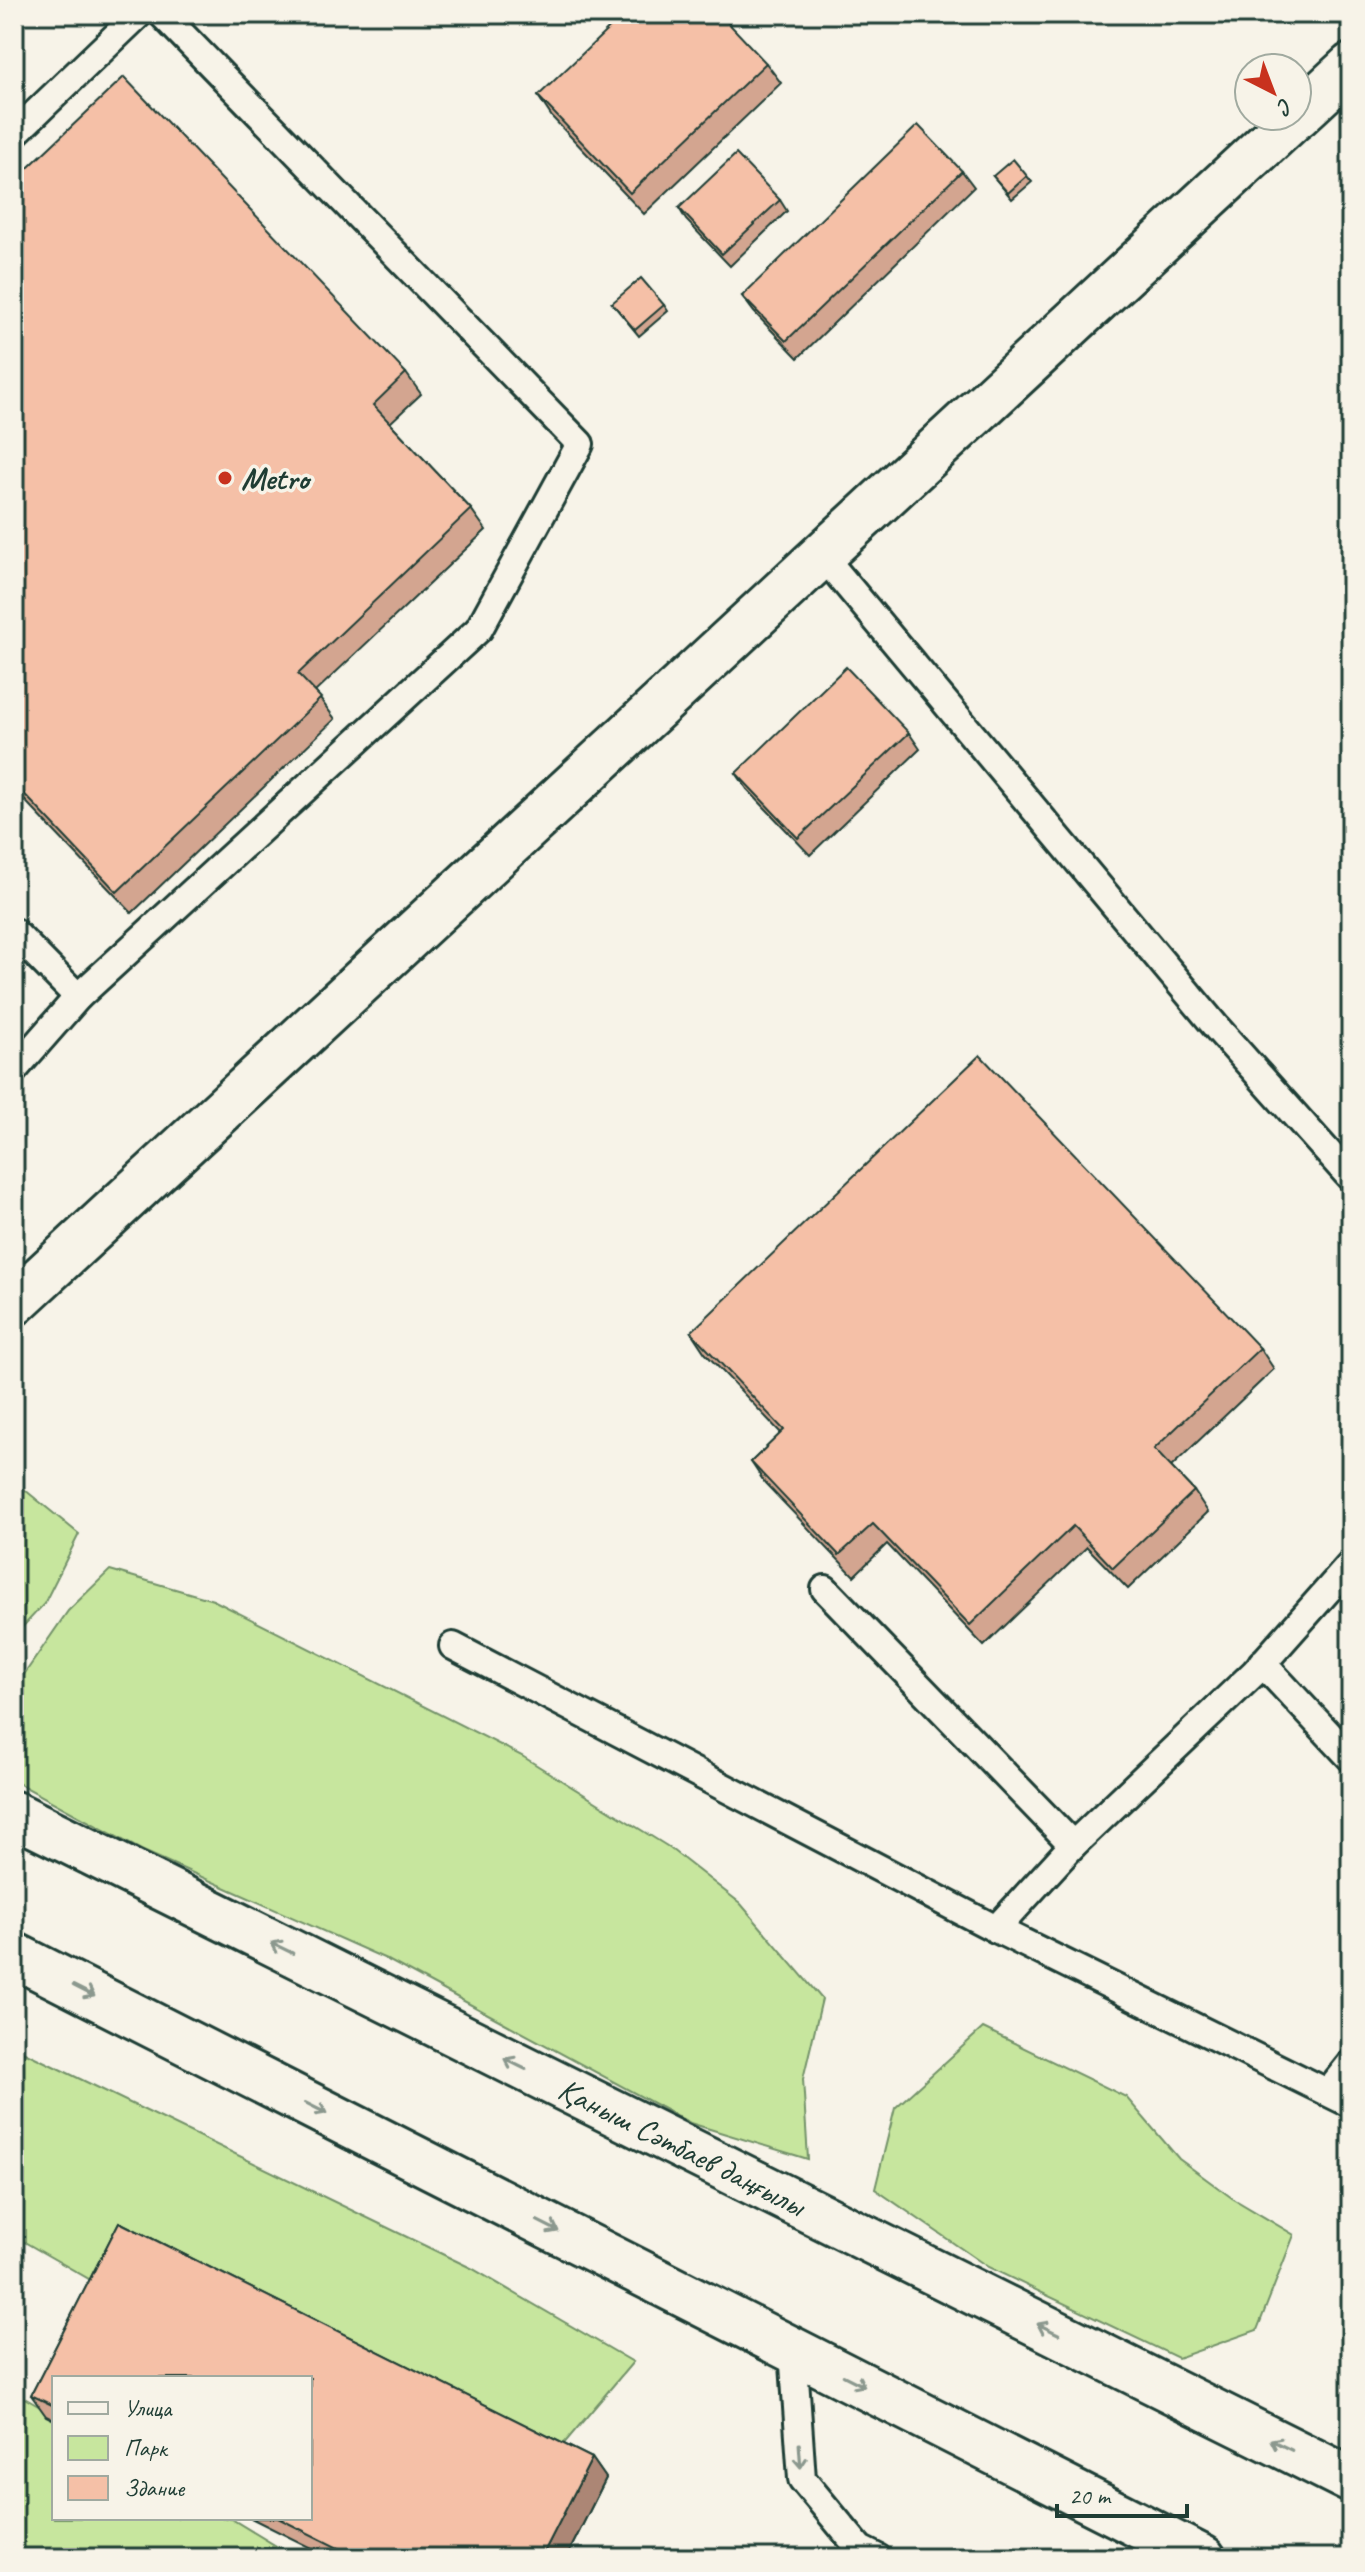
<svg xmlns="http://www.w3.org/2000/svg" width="1365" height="2572" viewBox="0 0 1365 2572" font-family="Caveat,sans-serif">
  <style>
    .green { fill: #c7e69e; stroke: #739269; stroke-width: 2 }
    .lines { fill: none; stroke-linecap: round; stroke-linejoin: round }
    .service-casing { stroke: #1f3d34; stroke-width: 32 }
    .minor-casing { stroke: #1f3d34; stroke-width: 50 }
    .secondary-casing { stroke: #1f3d34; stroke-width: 50 }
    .service { stroke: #f7f3e8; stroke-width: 26 }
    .minor { stroke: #f7f3e8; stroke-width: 44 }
    .secondary { stroke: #f7f3e8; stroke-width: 44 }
    .wall { fill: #d3a590; stroke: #1f3d34; stroke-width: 2 }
    .shaded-wall { fill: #ac8675; stroke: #1f3d34; stroke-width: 2 }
    .building { fill: #f5c0a7; stroke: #1f3d34; stroke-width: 2 }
    .oneway { stroke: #8b988e }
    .poi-dot { fill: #c8321e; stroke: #f7f3e8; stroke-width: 3 }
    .labels { text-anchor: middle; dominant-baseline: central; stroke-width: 7; stroke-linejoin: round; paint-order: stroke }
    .poi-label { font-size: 32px; font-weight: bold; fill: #1f3d34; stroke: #f7f3e8; text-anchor: start }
    .street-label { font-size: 32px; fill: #1f3d34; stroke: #f7f3e8 }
  </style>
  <rect width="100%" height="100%" fill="#f7f3e8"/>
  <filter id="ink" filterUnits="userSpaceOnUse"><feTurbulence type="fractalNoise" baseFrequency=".0125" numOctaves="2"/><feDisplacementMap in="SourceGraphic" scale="16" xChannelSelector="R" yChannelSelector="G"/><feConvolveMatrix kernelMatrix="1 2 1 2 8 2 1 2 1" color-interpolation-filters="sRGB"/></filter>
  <g filter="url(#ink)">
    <g class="green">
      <path d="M14,1481L79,1534L44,1604L14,1636Z"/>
      <path d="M110,1570L213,1600L522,1756L667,1846L740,1903L822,1999L803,2079L808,2159L690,2123L386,1959L141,1850L14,1781V1689L68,1611Z"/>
      <path d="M983,2028L1126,2097L1179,2159L1232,2198L1294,2235L1257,2330L1178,2358L988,2267L875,2189L895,2108Z"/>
      <path d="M14,2047L473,2269L633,2362L540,2472L117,2295L14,2236Z"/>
      <path d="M14,2392L54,2415V2518H230L296,2558H14Z"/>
    </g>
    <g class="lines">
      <defs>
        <g id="service">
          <path d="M14,134L139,14"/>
          <path d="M822,555L1217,1028L1351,1178"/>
          <path d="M14,932L78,997L14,1070"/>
          <path d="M78,997L479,629L580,444L162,14"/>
          <path d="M825,1589L1073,1845"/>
          <path d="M453,1646L996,1929L1351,2104"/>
          <path d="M1262,1663L1351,1758"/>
          <path d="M996,1929L1073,1845L1255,1672L1351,1564"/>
          <path d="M1328,2092L1351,2063"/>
          <path d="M793,2350L802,2479L860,2549L878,2558"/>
        </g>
        <g id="minor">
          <path d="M1297,116L1351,66"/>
          <path d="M14,1303L1296,116"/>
        </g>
        <g id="secondary">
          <path id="s1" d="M14,1814L1351,2480"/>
          <path d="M14,1955L1203,2558"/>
        </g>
      </defs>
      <use href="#service" class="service-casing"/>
      <use href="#minor" class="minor-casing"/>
      <use href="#secondary" class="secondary-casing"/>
      <use href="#service" class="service"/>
      <use href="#minor" class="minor"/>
      <use href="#secondary" class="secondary"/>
    </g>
    <g class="wall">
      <path d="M766,63L781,83L644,214L552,117L538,96Z"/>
      <path d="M962,171L974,187L798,358L754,312L742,296Z"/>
      <path d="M993,176H1027L1032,182L1012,199Z"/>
      <path d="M14,181L406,373L421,394L390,423L471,509L486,530L315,692L335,719L132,913L14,789Z"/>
      <path d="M780,200L787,211L730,266L686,220L679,208Z"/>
      <path d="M612,303L664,305L668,311L639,336Z"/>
      <path d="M909,733L920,749L810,855L747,789L736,773Z"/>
      <path d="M691,1332L1260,1348L1274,1369L1171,1467L1194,1491L1208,1512L1128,1589L1087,1547L984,1646L887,1544L854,1576L765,1483L751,1462L781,1433L705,1353Z"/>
      <path d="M119,2222L592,2458L606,2478L566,2558H331L251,2518H310V2378H54V2420L46,2416L31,2395Z"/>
    </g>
    <path class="shaded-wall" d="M592,2458L606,2478L566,2558H541Z"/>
    <g class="building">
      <path d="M624,14H720L766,63L630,193L538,96Z"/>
      <path d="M124,77L406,373L373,405L471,509L298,674L321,698L117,892L14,783V181Z"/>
      <path d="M918,125L962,171L786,341L742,296Z"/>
      <path d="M736,154L780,200L722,254L679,208Z"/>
      <path d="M1013,159L1027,176L1008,193L993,176Z"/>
      <path d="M641,278L664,305L635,330L612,303Z"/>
      <path d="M846,667L909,733L798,838L736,773Z"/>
      <path d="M980,1055L1260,1348L1154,1449L1194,1491L1113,1568L1073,1526L970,1625L873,1524L839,1555L751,1462L784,1430L691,1332Z"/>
      <path d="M119,2222L592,2458L541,2558H358L278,2518H310V2378H54V2406L31,2395Z"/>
    </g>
    <defs><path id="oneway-shaft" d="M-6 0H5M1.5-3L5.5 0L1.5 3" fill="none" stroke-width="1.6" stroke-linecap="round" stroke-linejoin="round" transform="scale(2)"/></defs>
    <g class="oneway">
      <use href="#oneway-shaft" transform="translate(282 1948) rotate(-154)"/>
      <use href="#oneway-shaft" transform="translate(84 1991) rotate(27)"/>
      <use href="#oneway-shaft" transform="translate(515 2064) rotate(-154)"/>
      <use href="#oneway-shaft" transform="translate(316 2108) rotate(27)"/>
      <use href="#oneway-shaft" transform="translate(548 2226) rotate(27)"/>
      <use href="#oneway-shaft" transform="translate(1048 2329) rotate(-154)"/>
      <use href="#oneway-shaft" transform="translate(854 2381) rotate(27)"/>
      <use href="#oneway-shaft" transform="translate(1281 2445) rotate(-154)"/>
      <use href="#oneway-shaft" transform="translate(800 2456) rotate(86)"/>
    </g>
  </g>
  <circle class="poi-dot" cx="225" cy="478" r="8"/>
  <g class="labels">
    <g class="poi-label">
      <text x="241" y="478">Metro</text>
    </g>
    <g class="street-label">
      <text stroke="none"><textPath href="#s1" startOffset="746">Қаныш Сәтбаев даңғылы</textPath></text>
    </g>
  </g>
  <rect width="1365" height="2572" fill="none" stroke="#f7f3e8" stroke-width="48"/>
  <rect x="24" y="24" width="1317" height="2524" fill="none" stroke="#1f3d34" stroke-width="3" filter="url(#ink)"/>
  <rect x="52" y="2376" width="260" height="144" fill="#f7f3e8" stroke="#a1aaa0" stroke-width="2"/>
  <rect x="68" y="2402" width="40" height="12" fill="#f7f3e8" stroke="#a1aaa0" stroke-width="2"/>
  <text x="124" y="2416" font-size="24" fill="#1f3d34">Улица</text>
  <rect x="68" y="2436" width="40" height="24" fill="#c7e69e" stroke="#a1aaa0" stroke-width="2"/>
  <text x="124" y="2456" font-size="24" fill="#1f3d34">Парк</text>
  <rect x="68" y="2476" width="40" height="24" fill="#f5c0a7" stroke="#a1aaa0" stroke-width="2"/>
  <text x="124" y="2496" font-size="24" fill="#1f3d34">Здание</text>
  <g transform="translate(1273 92) rotate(138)"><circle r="38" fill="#f7f3e8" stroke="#a1aaa0" stroke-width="2"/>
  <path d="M0-6L14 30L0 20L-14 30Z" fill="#c8321e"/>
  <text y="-12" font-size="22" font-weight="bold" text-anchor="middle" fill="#1f3d34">С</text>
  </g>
  <path d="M1057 2504v12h130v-12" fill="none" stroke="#1f3d34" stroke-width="4"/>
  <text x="1069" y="2504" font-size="24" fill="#1f3d34" stroke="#f7f3e8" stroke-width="6" paint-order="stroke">20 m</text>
</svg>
